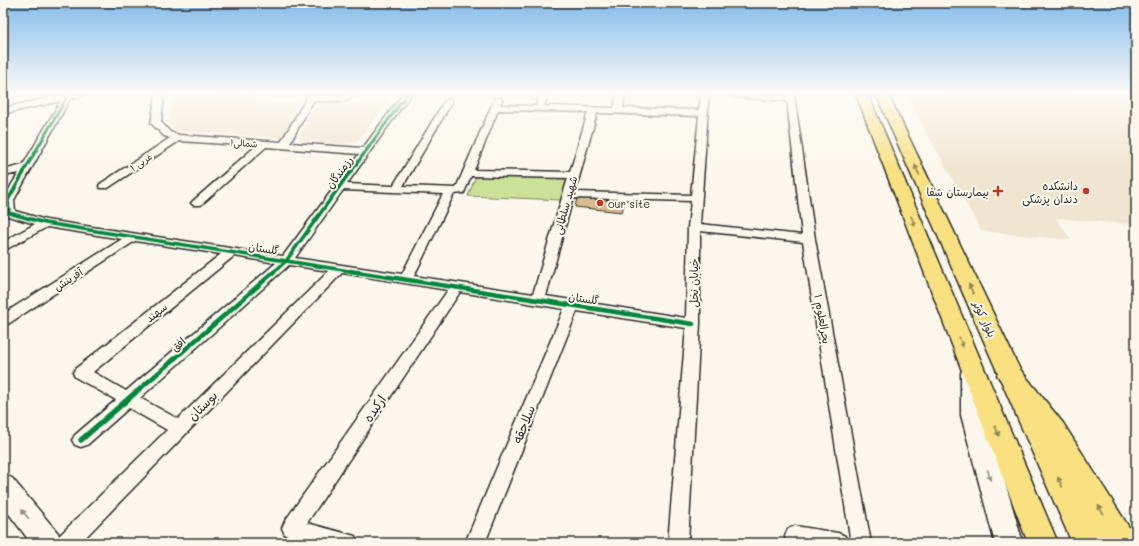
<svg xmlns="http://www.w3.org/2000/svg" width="1139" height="546" viewBox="0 0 1139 546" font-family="Mali,'Playpen Sans Arabic',sans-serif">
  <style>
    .built { fill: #f0e5d0 }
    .green { fill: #cbe197; stroke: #7b8661 }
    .building { fill: #d8bc8d; stroke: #2b2b2b }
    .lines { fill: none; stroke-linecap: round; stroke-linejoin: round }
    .minor-casing { stroke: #2b2b2b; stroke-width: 3 }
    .tertiary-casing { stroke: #2b2b2b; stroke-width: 3 }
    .secondary-casing { stroke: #2b2b2b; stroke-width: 3 }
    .primary-casing { stroke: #2b2b2b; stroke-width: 3 }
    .trunk-casing { stroke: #2b2b2b; stroke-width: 3 }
    .minor { fill: #fbf7ec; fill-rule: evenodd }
    .tertiary { fill: #fbf7ec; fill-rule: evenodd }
    .secondary { fill: #fbf7ec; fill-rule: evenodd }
    .primary { fill: #f9e181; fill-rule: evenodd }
    .trunk { fill: #f9e181; fill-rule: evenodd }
    .cycleway-far3-casing { stroke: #fbf7ec; stroke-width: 5 }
    .cycleway-far2-casing { stroke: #fbf7ec; stroke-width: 5.5 }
    .cycleway-far1-casing { stroke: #fbf7ec; stroke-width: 7 }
    .cycleway-casing { stroke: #fbf7ec; stroke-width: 8 }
    .cycleway-far3 { stroke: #00873e; stroke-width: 3 }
    .cycleway-far2 { stroke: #00873e; stroke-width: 3.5 }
    .cycleway-far1 { stroke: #00873e; stroke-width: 4.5 }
    .cycleway { stroke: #00873e; stroke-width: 5.5 }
    .oneway { fill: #928656 }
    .oneway2 { fill: #93918c }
    .poi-dot { fill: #c8321e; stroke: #fbf7ec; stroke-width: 1.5 }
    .labels { text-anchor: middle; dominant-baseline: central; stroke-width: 4; stroke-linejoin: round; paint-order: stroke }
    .far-street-label { font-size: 9px; fill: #2b2b2b; stroke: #fbf7ec }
    .street-label { font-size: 11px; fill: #2b2b2b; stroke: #fbf7ec }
    .poi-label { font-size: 11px; fill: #2b2b2b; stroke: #fbf7ec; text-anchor: end }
    .near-street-label { font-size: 13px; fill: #2b2b2b; stroke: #fbf7ec }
  </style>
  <rect width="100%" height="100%" fill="#fbf7ec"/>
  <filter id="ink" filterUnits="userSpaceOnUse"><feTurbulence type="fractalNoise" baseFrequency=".025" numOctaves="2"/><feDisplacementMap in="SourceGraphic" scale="8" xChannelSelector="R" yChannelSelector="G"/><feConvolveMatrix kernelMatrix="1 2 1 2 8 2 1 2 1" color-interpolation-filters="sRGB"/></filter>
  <g filter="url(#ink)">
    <g class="built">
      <path d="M228,94H261L256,104L301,102L283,138L179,131L168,124L173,100Z"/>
      <path d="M906,94H1136V225L1056,218L1071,240L981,231Z"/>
      <path d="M389,100L358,140L344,144L299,140L314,104Z"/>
    </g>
    <path class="green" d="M476,176L567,179L561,200L468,196Z"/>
    <path class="building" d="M577,198H580L625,200L622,212L575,207Z"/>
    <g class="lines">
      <defs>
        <g id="minor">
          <path d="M67,94L71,97L14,200L15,211L46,220L283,256L359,154L266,147L201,205H193L191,203L193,201L256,146L179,141L108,188H100L99,186L100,184L170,138L164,136L151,123L156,94H164L161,122L170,132L179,135L281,142L309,94H317L316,96L356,94L345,101H313L290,143L363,148L403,94H411L347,184L393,186L444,102L448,99L451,100L452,102L403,186L456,188L495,98H501L502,100L500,105L536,106L540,94H548L544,106L614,108L617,94H625L623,108L699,110L701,94H709L700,224L802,235L787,101L733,97L729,94H761L786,96V94H794L815,239L871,543H851L803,242L700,231V324L688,543H668L686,328L577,311L485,543H465L564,309L460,292L307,523L355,536L358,543H313L285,535L282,528L285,521L448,290L342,273L80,543H56L59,536L167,430L129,408L87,445L81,447L75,445L72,440L75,435L116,400L75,377L73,373L75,369L221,254L135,241L8,324L3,326V314L122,239L47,227L3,251V242L35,224L5,215C0,201 12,184 19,173L3,176V170L23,165L63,97ZM498,110L588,112L570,172L474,170ZM597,113L699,116L691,195L575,192ZM471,176L568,178L533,294L414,276L454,194L464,193ZM343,190L443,194L402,274L295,258ZM573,198L691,201L688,227L686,318L546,296ZM234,256L276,263L126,391L93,372ZM289,265L329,271L178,419L140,398Z"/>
          <path d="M795,526L838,533L845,536L848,543H786L785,536L788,529Z"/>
        </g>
        <path id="tertiary" d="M65,94H84L83,96L3,114V108Z"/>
        <g id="secondary">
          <path d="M972,365L980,367L983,373L985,415L1023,543H995L961,415V373L964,367Z"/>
          <path d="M3,474L12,478L58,533L62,543H31L3,506Z"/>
        </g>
        <g id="primary">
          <path d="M856,94H868L1058,543H1028Z"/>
          <path d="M876,94H888L1103,543H1072Z"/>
        </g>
        <path id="trunk" d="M1010,365L1019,368L1063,423L1132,532L1136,543H1103L1043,439L997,375L1001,368Z"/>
      </defs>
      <use href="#minor" class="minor-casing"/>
      <use href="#tertiary" class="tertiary-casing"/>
      <use href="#secondary" class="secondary-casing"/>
      <use href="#primary" class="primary-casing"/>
      <use href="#trunk" class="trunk-casing"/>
      <use href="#minor" class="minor"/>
      <use href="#tertiary" class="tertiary"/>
      <use href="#secondary" class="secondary"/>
      <use href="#primary" class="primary"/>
      <use href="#trunk" class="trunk"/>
      <defs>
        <g id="cycleway-far3">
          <path d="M23,173L67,97"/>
          <path d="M350,173L407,94"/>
        </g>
        <g id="cycleway-far2">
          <path d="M24,172L8,200L9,213L45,223L356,272"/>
          <path d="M274,272L286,261L350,172"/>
        </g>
        <g id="cycleway-far1">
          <path d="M350,271L693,324"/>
          <path d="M134,394L275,271"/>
        </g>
        <path id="cycleway" d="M81,440L135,393"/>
      </defs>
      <use href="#cycleway-far3" class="cycleway-far3-casing"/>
      <use href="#cycleway-far2" class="cycleway-far2-casing"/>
      <use href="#cycleway-far1" class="cycleway-far1-casing"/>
      <use href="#cycleway" class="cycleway-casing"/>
      <use href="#cycleway-far3" class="cycleway-far3"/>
      <use href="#cycleway-far2" class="cycleway-far2"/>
      <use href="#cycleway-far1" class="cycleway-far1"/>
      <use href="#cycleway" class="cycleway"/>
    </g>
    <defs><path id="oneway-solid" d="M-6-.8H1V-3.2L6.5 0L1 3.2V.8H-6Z"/></defs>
    <g class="oneway">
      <use href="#oneway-solid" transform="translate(917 170) rotate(-115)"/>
      <use href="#oneway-solid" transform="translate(913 221) rotate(68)"/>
      <use href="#oneway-solid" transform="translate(971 289) rotate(-115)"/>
      <use href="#oneway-solid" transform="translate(961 342) rotate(68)"/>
      <use href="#oneway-solid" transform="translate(997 431) rotate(68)"/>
      <use href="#oneway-solid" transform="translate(1060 482) rotate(-115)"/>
      <use href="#oneway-solid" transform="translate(1101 510) rotate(-121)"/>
    </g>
    <g class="oneway2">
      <use href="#oneway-solid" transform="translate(989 475) rotate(75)"/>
      <use href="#oneway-solid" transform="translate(25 514) rotate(-128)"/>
    </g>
  </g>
  <linearGradient id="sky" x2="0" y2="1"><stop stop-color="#85bceb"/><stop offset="0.55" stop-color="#fdfbf6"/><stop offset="1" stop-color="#fdfbf6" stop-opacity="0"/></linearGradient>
  <rect width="1139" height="170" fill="url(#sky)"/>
  <g class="poi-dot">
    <path d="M996 185h4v4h4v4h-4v4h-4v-4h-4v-4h4z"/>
    <circle cx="1086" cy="191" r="4"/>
    <circle cx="600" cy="203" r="4"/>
  </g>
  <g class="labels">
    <g class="far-street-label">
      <text transform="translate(244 143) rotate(4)">شمالی۱</text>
      <text transform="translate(141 162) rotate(-34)">غربی ۱</text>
    </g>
    <g class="street-label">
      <text transform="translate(339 172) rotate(-54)">رزمندگان</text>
      <text transform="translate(565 205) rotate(-74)">شهید سلطانی</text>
      <text transform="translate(264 248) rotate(9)">گلستان</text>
      <text transform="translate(68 279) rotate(-33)">آفرینش</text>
      <text transform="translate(693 283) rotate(-90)">خیابان نخل</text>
      <text transform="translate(584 298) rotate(9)">گلستان</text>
      <text transform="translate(156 312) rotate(-39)">سهند</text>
      <text transform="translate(823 319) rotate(80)">بحرالعلوم ۱</text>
      <text transform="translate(985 319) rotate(65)">بلوار کوثر</text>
      <text transform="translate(178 344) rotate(-41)">افق</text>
    </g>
    <g class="poi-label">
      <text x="1078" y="185">دانشکده<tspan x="1078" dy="13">دندان پزشکی</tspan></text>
      <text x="989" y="191">بیمارستان شفا</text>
      <text x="608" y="203" text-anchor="start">our site</text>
    </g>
    <g class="near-street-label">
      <text transform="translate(202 405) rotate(-45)">بوستان</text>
      <text transform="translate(374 408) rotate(-56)">ارکیده</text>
      <text transform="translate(523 424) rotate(-68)">سلاجقه</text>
    </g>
  </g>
  <rect width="1139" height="546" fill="none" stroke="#fbf7ec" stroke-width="16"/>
  <rect x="8" y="8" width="1123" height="530" fill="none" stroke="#2b2b2b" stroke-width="1.5" filter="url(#ink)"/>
</svg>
